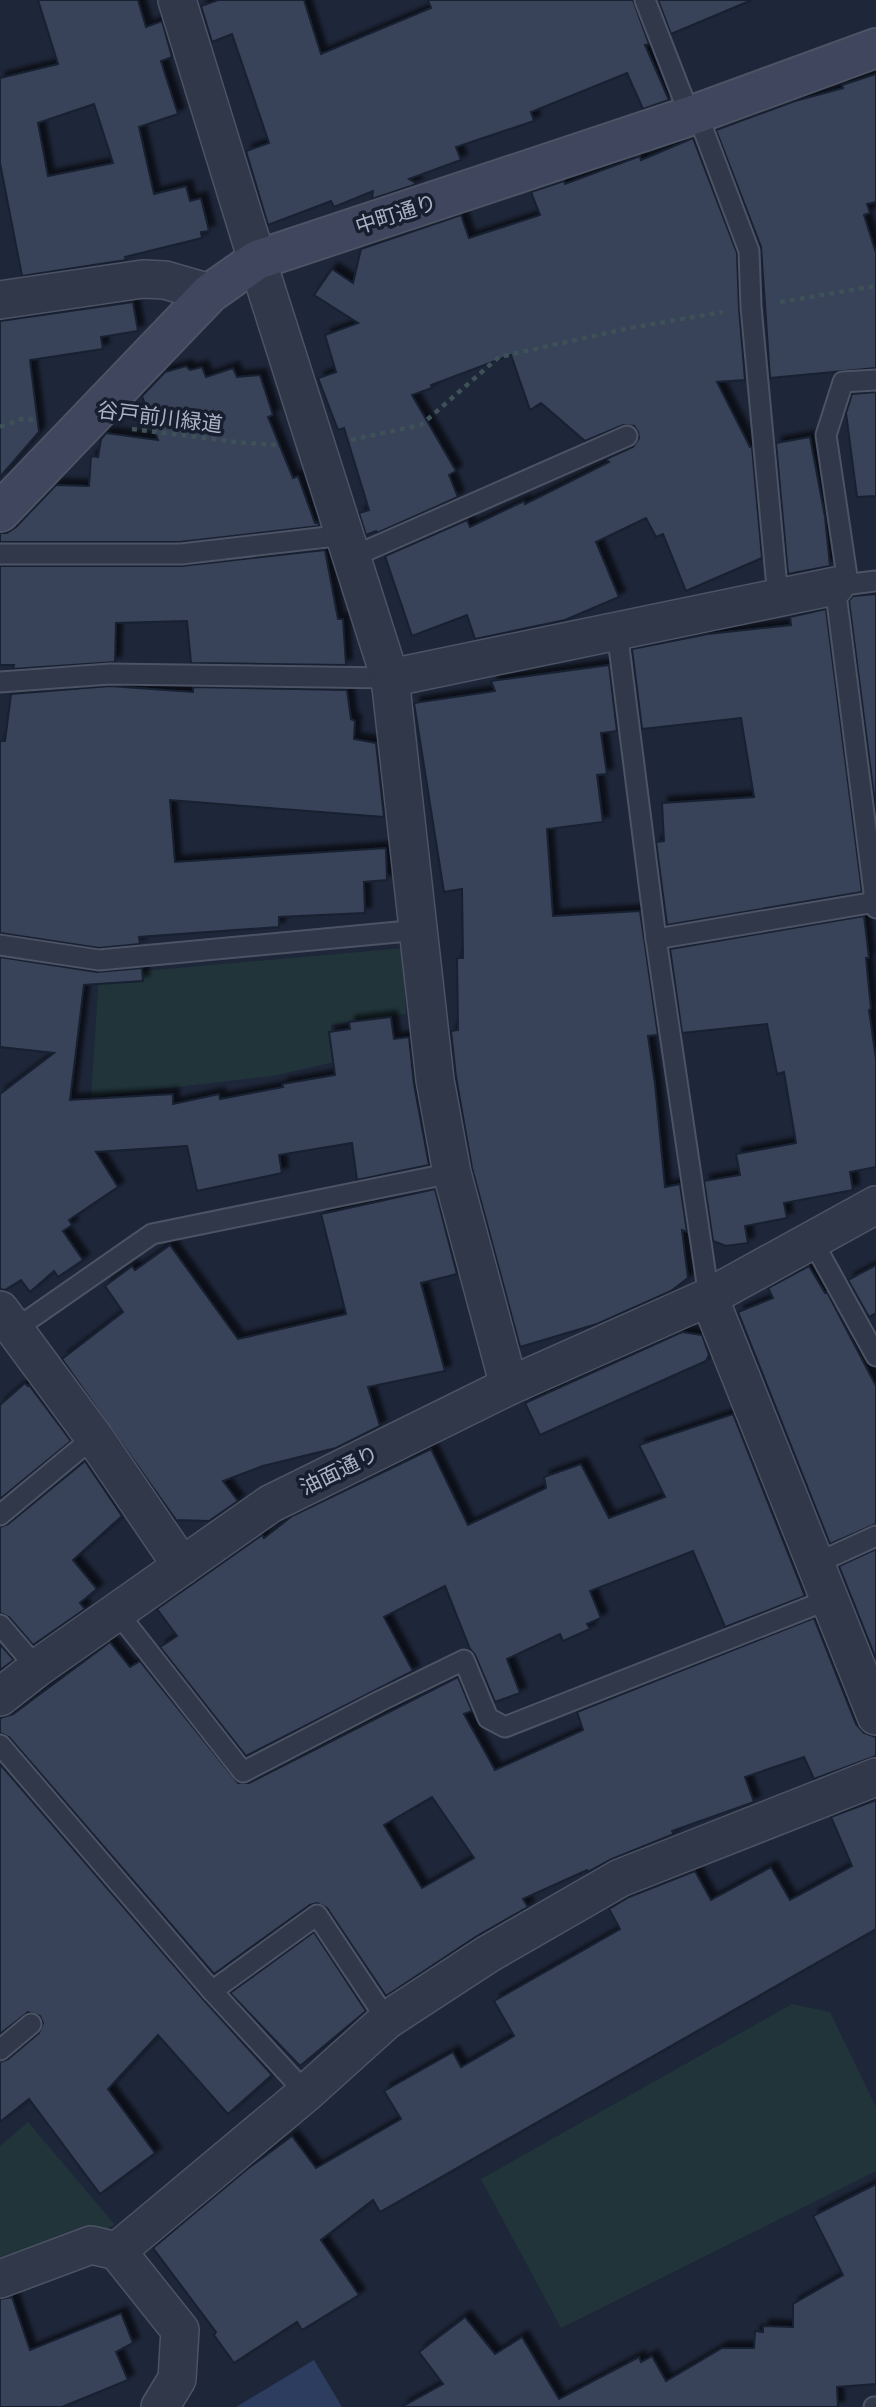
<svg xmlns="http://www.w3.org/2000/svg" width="876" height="2407" viewBox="0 0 876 2407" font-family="'Archivo Narrow','Noto Sans JP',sans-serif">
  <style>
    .green { fill: #20343a }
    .water { fill: #2d3d60 }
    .building { fill: #394259; stroke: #192030; stroke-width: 2; fill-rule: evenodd; filter: url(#shadow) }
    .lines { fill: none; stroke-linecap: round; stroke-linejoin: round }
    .lane-casing { stroke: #4c5364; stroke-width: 23 }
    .street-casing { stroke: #4c5364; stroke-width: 40 }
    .secondary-casing { stroke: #4c5364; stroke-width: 42 }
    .path { stroke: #3d5157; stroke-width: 4.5; stroke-dasharray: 5 5; stroke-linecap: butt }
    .lane { stroke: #313849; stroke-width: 19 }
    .street { stroke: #313849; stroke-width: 37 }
    .secondary { stroke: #3f465d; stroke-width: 38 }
    .labels { text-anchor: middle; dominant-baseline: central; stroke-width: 7; stroke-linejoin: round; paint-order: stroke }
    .street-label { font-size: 21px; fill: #abb2c6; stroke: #171e2d }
  </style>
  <defs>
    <filter id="shadow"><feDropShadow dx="6" dy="-6" stdDeviation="2" flood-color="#0009"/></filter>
  </defs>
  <rect width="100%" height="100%" fill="#1e2639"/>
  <g class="green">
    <path d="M403,948L406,1014L331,1025L335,1062L272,1076L91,1097L99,975Z"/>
    <path d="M792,2004L830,2012L876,2107V2171L561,2328L481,2179Z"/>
    <path d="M28,2122L115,2225L0,2271V2146Z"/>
  </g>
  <path class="water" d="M314,2360L342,2407H236Z"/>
  <g class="building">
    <path d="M38,0H138L146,27L162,21L172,57L161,61L178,114L139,127L154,194L186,186L190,201L201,198L209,231L201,232L202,238L125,257L126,260L22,276L0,163V78L58,64ZM94,104L113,163L48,176L38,123Z"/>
    <path d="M218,0H304L321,54L431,8L428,0H633L649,44L645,45L669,100L643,109L627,73L531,112L534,121L456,147L461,160L409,179L417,184L372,199L373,191L334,207L331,201L268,225L246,151L269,143L232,34L212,42L201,6Z"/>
    <path d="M658,0H752L671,34Z"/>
    <path d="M876,74V202L867,204L870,213L864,215L876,253V368L770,378L761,247L716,130L795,101L843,88L842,85Z"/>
    <path d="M693,138L737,253L739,308L745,380L717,382L750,447H752L762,558L686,591L663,534L656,537L646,518L596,542L619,597L565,620L475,639L467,615L412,636L385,556L467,520L470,527L524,501L525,504L609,462L606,459L633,447L639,438L638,432L634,426L623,425L585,441L541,403L530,410L511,355L431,385L432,388L412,395L456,471L449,475L458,497L377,533L376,531L366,535L359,513L369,510L344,428L338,430L318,378L336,372L325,335L358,323L314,295L332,269L353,283L361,249L461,215L469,238L540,215L531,192L564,181L565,184L640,156L641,160Z"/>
    <path d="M133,302L138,331L101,337L103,349L30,360L39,432L0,477V321Z"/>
    <path d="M186,366L190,370L202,367L206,377L233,368L237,377L260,375L273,415L268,417L293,478L298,476L315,523H318L319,526L180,542H0V533H7L16,527L56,485L89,486L91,456L98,457L101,439L106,433L158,440L142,396L165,372Z"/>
    <path d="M876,392V496L857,497L846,413L852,394Z"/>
    <path d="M810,437L825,517L830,566L788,574L776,443Z"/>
    <path d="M325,550L338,619H343L346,665L191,663L187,621L116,623L115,662L13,669L14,665H0V566H181Z"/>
    <path d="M876,594V811L849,601L853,596Z"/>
    <path d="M826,609L862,892L667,925L656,842L664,841L662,803L754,797L741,718L642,729L632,649L708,634L791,625L790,617Z"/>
    <path d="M609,665L617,731L601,733L607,774L597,775L603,822L547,829L553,916L640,911L658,1035L648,1036L655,1084L665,1187L680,1184L687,1232L682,1230L688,1278L671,1291L597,1324L520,1347L472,1168L456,1077L451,1031L458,1030L457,958H463L462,889L444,892L414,703L495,691L491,681Z"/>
    <path d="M110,686L193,692V687L347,690L351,719L355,721L354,739L376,743L384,817L170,800L175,862L386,848L387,880L364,882L365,913L279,917V927L139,937L140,944L99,948L0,933V741H5L11,694Z"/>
    <path d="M864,916L869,958H866L871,1009L869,1010L876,1059V1167L850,1172L853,1190L784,1203L787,1218L745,1226L748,1243L726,1246L713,1241L704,1181L740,1175L736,1154L796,1143L784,1072L777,1074L767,1024L682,1033L670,949Z"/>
    <path d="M0,957L97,972L142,968L143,981L84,985L70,1100L173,1094V1104L219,1094L220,1099L283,1087L282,1084L335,1075L329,1032L350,1029L349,1022L391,1017L394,1039L409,1037L414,1084L429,1165L357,1180L352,1143L279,1155L282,1173L197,1191L187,1146L96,1152L118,1187L69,1220L72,1225L63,1231L83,1260L58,1277L54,1271L30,1292L21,1280L5,1290L0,1289V1094L54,1053L0,1047Z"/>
    <path d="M435,1189L457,1274L421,1283L445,1371L368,1387L380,1426L336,1448L263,1466L223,1481L238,1501L209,1521L176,1520L62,1359L123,1312L105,1286L132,1266L135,1270L170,1245L238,1339L346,1314L321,1214Z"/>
    <path d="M876,1265V1313L869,1317L848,1280Z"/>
    <path d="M809,1266L825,1293L827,1292L876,1386V1524L830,1544L738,1312L773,1298L768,1288Z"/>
    <path d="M682,1332L702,1335L709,1355L706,1361L540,1435L525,1403Z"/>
    <path d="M25,1383L28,1386L29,1385L71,1441L0,1499V1405Z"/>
    <path d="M733,1414L805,1596L725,1627L693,1551L590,1591L601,1618L587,1624L590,1629L563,1641L560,1634L507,1659L520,1693L495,1702L475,1655L470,1649L445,1586L384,1617L413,1671L246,1756L160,1647L177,1636L157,1609L262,1535L264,1538L292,1516L431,1449L468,1525L546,1488L544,1477L581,1464L609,1518L665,1497L639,1445Z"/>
    <path d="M85,1461L122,1516L73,1560L97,1589L80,1603L85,1609L33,1645L9,1617L0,1613V1527L8,1524Z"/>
    <path d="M876,1549V1659L839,1566Z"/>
    <path d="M814,1618L856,1724L864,1733L876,1737V1756L814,1779L804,1757L745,1777L754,1802L672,1831L674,1834L612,1859L588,1872L587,1870L523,1899L528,1907L477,1936L386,1996L327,1908L317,1903L310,1905L214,1974L9,1737L0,1733V1718L13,1714L110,1642L130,1667L140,1661L238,1783H249L458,1677L472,1711L464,1714L495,1770L583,1730L577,1712ZM432,1797L474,1858L422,1888L384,1825Z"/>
    <path d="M0,1644L14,1660L0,1670Z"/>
    <path d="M0,1764L203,1999L272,2075L228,2114L158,2035L108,2089L155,2153L100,2194L29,2099L0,2122V2062L8,2059L39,2033L43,2023L40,2016L28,2012L0,2034Z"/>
    <path d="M876,1800V1929L380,2212L373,2200L321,2240L359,2295L302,2330L297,2322L234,2363L214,2335L216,2332L153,2248L246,2170L292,2136L316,2168L401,2119L384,2091L453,2052L461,2067L514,2036L494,2001L620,1929L609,1909L629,1897L695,1871L711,1900L771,1867L790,1900L852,1866L831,1817Z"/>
    <path d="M314,1932L366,2011L300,2066L230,1993Z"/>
    <path d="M876,2184V2384L837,2387L838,2407H401L443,2384L419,2352L465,2317L495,2354L522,2337L559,2399L639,2357L641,2362L652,2356L666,2381L722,2348H754L755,2331L763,2332V2326L793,2327V2304L843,2275L813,2216Z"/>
    <path d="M12,2297L30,2350L121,2313L133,2343L116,2352L128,2380L62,2407H0V2299Z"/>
  </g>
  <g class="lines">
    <defs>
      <g id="lane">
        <path d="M645,0L690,116"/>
        <path d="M697,113L749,251L751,307L778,598"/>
        <path d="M0,554H181L345,535"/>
        <path d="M352,557L627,436"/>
        <path d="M876,581L835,586L876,908"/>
        <path d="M848,583L826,435L843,382L876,380"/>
        <path d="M617,631L656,939L709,1297"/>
        <path d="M0,682L110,674L390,678"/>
        <path d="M656,939L875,902"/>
        <path d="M0,945L99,960L419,930"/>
        <path d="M812,1240L876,1356"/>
        <path d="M14,1330L152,1234L452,1173"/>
        <path d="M0,1515L94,1437"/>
        <path d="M815,1564L876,1536"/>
        <path d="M117,1612L243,1772L380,1701L464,1660L488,1718L505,1727L830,1599"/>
        <path d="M0,1625L37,1668"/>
        <path d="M0,1745L212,1991L306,2093"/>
        <path d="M212,1991L317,1915L387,2020"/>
        <path d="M0,2050L31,2024"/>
        <path d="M874,2407H876"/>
      </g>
      <g id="street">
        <path d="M177,0L257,260L390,678L435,1080L452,1173L509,1386"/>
        <path d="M0,300L143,279L165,280L210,293"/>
        <path d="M390,678L835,586"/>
        <path d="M709,1297L876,1716"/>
        <path d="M0,1310L94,1437L182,1566"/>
        <path d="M0,1697L37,1668L270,1504L509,1386L709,1297L876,1205"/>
        <path d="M117,2251L306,2093L387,2020L488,1954L620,1878L876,1777"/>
        <path d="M0,2279L91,2245L117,2251L180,2330L177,2379L160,2407"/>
      </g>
      <path id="secondary" d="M0,512L210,293L257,260L690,116L876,48"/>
    </defs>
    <use href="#lane" class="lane-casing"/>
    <use href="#street" class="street-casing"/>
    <use href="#secondary" class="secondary-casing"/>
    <g class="path">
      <path d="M780,302L876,286"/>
      <path d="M0,427L21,419L36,420"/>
      <path d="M132,429L236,442L276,445"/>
      <path d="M351,440L421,425L499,357L630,328L723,312"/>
    </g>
    <use href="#lane" class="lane"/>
    <use href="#street" class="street"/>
    <use href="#secondary" class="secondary"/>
  </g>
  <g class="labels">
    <g class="street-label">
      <text transform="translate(396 214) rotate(-18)">中町通り</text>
      <text transform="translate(160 417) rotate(7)">谷戸前川緑道</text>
      <text transform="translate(339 1470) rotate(-26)">油面通り</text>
    </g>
  </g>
</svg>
